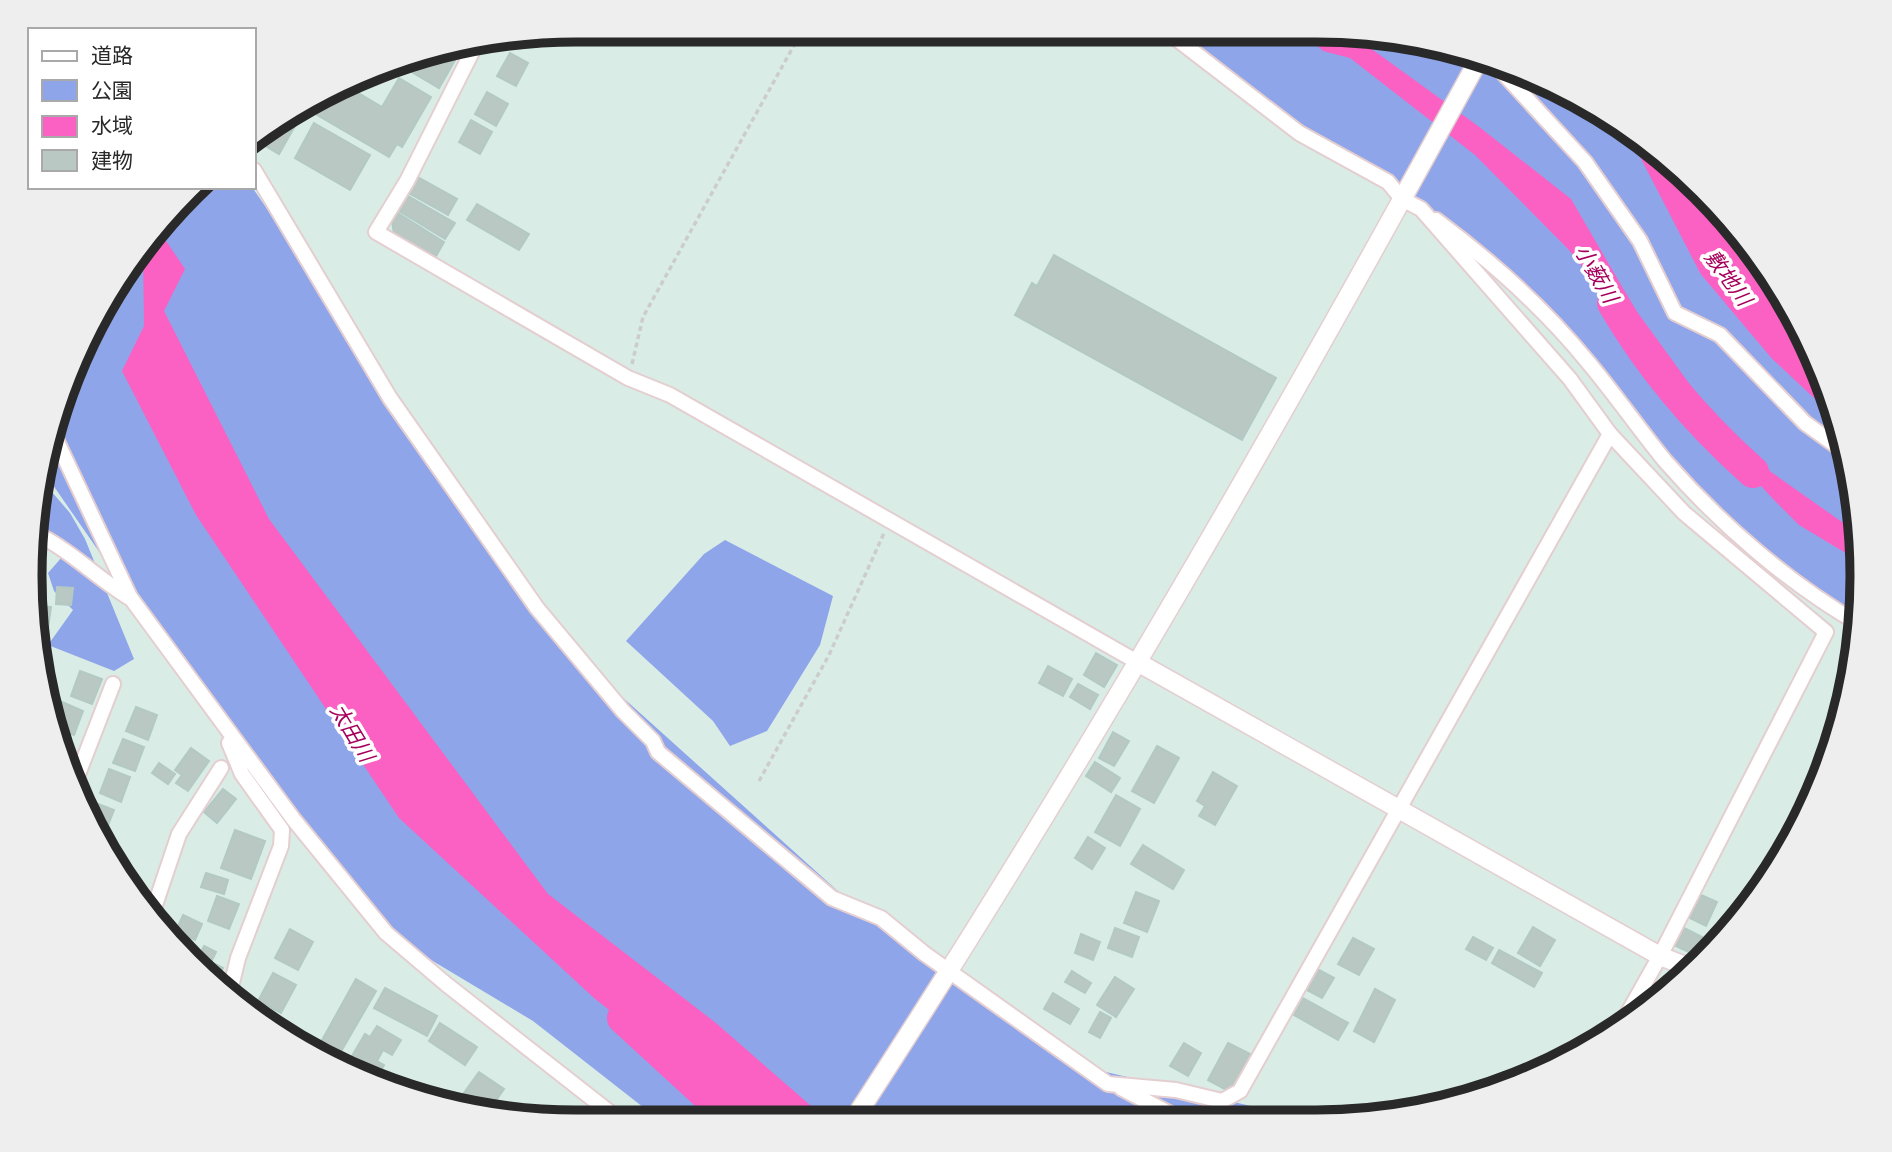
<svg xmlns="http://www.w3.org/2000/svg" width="1892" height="1152" viewBox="0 0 1892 1152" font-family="'Fira Sans','Noto Sans JP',sans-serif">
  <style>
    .green { fill: #8fa5ea }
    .water { fill: #fb60c3 }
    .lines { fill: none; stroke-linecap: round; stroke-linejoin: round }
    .river { stroke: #fb60c3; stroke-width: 32 }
    .building { fill: #b9c8c3; stroke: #b3c9c3; stroke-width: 2 }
    .minor-casing { stroke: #e4ced0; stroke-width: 18 }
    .tertiary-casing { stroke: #e4ced0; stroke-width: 21 }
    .path { stroke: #ccc; stroke-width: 3.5; stroke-dasharray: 5 3.5; stroke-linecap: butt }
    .minor { stroke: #fff; stroke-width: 14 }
    .tertiary { stroke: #fff; stroke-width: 18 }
    .labels { text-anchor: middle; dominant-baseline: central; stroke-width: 7; stroke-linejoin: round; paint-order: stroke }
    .water-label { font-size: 21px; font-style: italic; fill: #a6005d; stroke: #fff }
    .rim { fill: none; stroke: #292929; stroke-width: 9 }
  </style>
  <rect width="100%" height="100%" fill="#d9ede6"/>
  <g class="green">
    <path d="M1169,33L1387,34L1525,71L1648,142L1726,216L1789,303L1833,400L1858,504L1859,623L1758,546L1669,465L1553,325L1402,199Z"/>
    <path d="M202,187H252L580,659L870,920L881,918L1089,1068L1314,1121L657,1118L533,1021L386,933L163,644L46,475L59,401L122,272Z"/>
    <path d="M45,484L70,513L85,539L134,659L114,671L48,645L73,610L54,591L48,573L62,557L36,536Z"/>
    <path d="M725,540L833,596L820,645L767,731L730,746L713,721L626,641L704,554Z"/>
  </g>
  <g class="water">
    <path d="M1305,34H1348L1366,45L1478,126L1571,199L1635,309L1704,404L1771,472L1859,534V561L1799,525L1774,500L1723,445L1569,250L1475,155L1350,58L1323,51Z"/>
    <path d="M1654,148L1726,216L1770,294L1799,326L1829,390L1759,330L1705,249Z"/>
    <path d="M160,232L185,269L164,311L269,519L548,894L716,1023L826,1119H746L594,998L399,818L196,515L122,371L144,326L143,250Z"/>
  </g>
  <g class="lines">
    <g class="river">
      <path d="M1653,147L1714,265L1783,347L1829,390"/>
      <path d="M1613,303C1650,367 1698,423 1753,472"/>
      <path d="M623,1018L733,1119"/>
    </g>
  </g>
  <g class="building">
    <path d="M462,48L439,88L395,62L401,59Z"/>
    <path d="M510,53L528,63L516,86L497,76Z"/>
    <path d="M399,78L431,97L402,147L397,144L389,157L307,109L348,87L382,107Z"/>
    <path d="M487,92L508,104L496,126L475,114Z"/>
    <path d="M304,110L279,154L254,139V137Z"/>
    <path d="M471,120L492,132L480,154L459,142Z"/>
    <path d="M314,123L370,155L350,190L295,158Z"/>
    <path d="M416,176L457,199L448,215L407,192Z"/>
    <path d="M403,193L455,223L445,239L396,209Z"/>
    <path d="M477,204L529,234L519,250L467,220Z"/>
    <path d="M390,208L444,242L435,258L394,234Z"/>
    <path d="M1054,255L1276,378L1242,440L1015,315L1032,283L1037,286Z"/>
    <path d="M57,587L73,588L71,605L56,604Z"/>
    <path d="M36,605L51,607L48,628L38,627Z"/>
    <path d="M1096,653L1117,665L1104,687L1084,675Z"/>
    <path d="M1048,666L1072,679L1063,696L1039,683Z"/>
    <path d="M80,671L102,679L92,704L71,696Z"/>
    <path d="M1078,684L1098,695L1090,709L1070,697Z"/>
    <path d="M62,702L83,711L74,735L55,728Z"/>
    <path d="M136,707L157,715L148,740L126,731Z"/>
    <path d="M1113,732L1129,741L1114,766L1099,758Z"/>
    <path d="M123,739L144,747L135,771L113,763Z"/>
    <path d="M1157,746L1179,758L1154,803L1132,791Z"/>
    <path d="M191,748L209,761L188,791L176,783L182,775L175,770Z"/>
    <path d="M1095,762L1120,778L1111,792L1086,776Z"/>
    <path d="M159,763L175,774L168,784L152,773Z"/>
    <path d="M109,769L130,777L121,802L100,793Z"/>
    <path d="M1213,772L1237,786L1215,825L1199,816L1205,806L1197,801Z"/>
    <path d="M223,789L236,799L217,823L204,812Z"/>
    <path d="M1116,795L1140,809L1120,846L1095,832Z"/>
    <path d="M93,802L114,810L104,835L90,810Z"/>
    <path d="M235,830L265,841L251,879L221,868Z"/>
    <path d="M1088,837L1105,848L1092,869L1075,858Z"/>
    <path d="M1143,845L1184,870L1173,889L1131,864Z"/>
    <path d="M206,873L228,880L224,894L201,887Z"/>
    <path d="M1136,892L1159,901L1147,932L1124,923Z"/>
    <path d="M1701,895L1717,902L1706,926L1690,918Z"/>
    <path d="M217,896L239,904L229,929L208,921Z"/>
    <path d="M1740,903L1750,908L1726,934Z"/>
    <path d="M183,915L202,924L195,940L176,931Z"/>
    <path d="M1533,927L1555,940L1540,966L1518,953Z"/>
    <path d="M1115,928L1139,937L1132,957L1108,948Z"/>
    <path d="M1684,928L1706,939L1697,956L1676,946Z"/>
    <path d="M290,929L313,942L298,970L275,958Z"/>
    <path d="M1081,934L1100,942L1093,960L1075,953Z"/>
    <path d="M1473,937L1493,948L1486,960L1466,949Z"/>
    <path d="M1353,938L1374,949L1359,975L1338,964Z"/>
    <path d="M204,946L216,952L211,962L223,968L216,982L196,962Z"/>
    <path d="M1499,950L1542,973L1534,987L1492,963Z"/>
    <path d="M1319,970L1334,978L1322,998L1307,990Z"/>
    <path d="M1072,971L1091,983L1085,993L1065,982Z"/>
    <path d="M273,973L296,985L281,1013L258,1001Z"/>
    <path d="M1115,977L1134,989L1116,1017L1097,1005Z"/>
    <path d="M356,979L376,991L335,1062L316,1051Z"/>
    <path d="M385,988L437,1016L427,1036L374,1008Z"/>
    <path d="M1375,989L1395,1000L1374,1042L1354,1031Z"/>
    <path d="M1053,993L1079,1009L1070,1024L1044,1009Z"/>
    <path d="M1303,998L1348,1023L1338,1040L1294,1015Z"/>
    <path d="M1100,1012L1111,1018L1100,1038L1089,1032Z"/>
    <path d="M440,1023L477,1047L465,1065L429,1041Z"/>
    <path d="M377,1026L401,1040L392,1055L383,1050L377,1061L384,1065L376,1079L348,1063L365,1034L370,1037Z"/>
    <path d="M1184,1043L1201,1053L1188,1076L1170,1066Z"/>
    <path d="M1228,1043L1250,1054L1230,1092L1208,1080Z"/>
    <path d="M479,1072L504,1089L487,1113L456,1104Z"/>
  </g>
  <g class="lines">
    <defs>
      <g id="minor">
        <path d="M1169,33L1299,133L1388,182L1402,199L1421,209L1570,379L1610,434L1684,513L1826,632L1660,956L1620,1027"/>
        <path d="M475,46L407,181L376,232L628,378L670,395L1139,663"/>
        <path d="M1494,63L1585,162L1640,241L1675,313L1720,335L1805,423L1845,452"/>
        <path d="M254,170L390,398L537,608L623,711L653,741L658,752L832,898L881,918L925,954L1108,1084L1176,1090L1222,1101L1240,1091L1610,434"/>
        <path d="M1436,220C1491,261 1543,307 1587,361C1614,393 1638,428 1665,461C1719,523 1788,583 1859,624"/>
        <path d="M53,433L130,597L294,820L386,933L446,984L617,1118"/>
        <path d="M37,534C71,551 96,577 128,597"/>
        <path d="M229,743L242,774L282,830L281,846L238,958L229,995"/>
        <path d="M75,782L113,684"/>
        <path d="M151,917L179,834L221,768"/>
        <path d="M1121,1088L1182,1120"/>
      </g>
      <g id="tertiary">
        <path d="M1139,663L1660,956L1693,969"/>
        <path d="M854,1119C1078,775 1283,419 1479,59"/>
      </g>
    </defs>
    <use href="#minor" class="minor-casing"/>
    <use href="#tertiary" class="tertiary-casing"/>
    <g class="path">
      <path d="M632,364L643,317L802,31"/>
      <path d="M759,781L829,655L884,533"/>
    </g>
    <use href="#minor" class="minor"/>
    <use href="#tertiary" class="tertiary"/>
  </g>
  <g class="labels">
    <g class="water-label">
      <text transform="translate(1596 274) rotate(60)">小薮川</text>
      <text transform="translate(1728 278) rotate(54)">敷地川</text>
      <text transform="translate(352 733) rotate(59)">太田川</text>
    </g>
  </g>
  <path d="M0 0H1892V1152H0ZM576 42H1316A534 534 0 0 1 1850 576V576A534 534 0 0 1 1316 1110H576A534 534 0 0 1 42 576V576A534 534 0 0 1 576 42Z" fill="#eee" fill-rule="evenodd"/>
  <path class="rim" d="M576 42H1316A534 534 0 0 1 1850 576V576A534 534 0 0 1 1316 1110H576A534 534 0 0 1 42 576V576A534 534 0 0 1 576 42Z"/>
  <rect x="28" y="28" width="228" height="161" fill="#ffffff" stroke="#a9a9a9" stroke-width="2"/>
  <rect x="42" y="51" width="35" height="10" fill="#ffffff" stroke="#a9a9a9" stroke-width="2"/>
  <text x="91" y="63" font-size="21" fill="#292929">道路</text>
  <rect x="42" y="80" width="35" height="21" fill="#8fa5ea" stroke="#a9a9a9" stroke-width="2"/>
  <text x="91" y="98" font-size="21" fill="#292929">公園</text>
  <rect x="42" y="116" width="35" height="21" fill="#fb60c3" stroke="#a9a9a9" stroke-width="2"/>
  <text x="91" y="133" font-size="21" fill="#292929">水域</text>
  <rect x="42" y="150" width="35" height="21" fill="#b9c8c3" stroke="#a9a9a9" stroke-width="2"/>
  <text x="91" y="168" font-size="21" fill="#292929">建物</text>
</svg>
